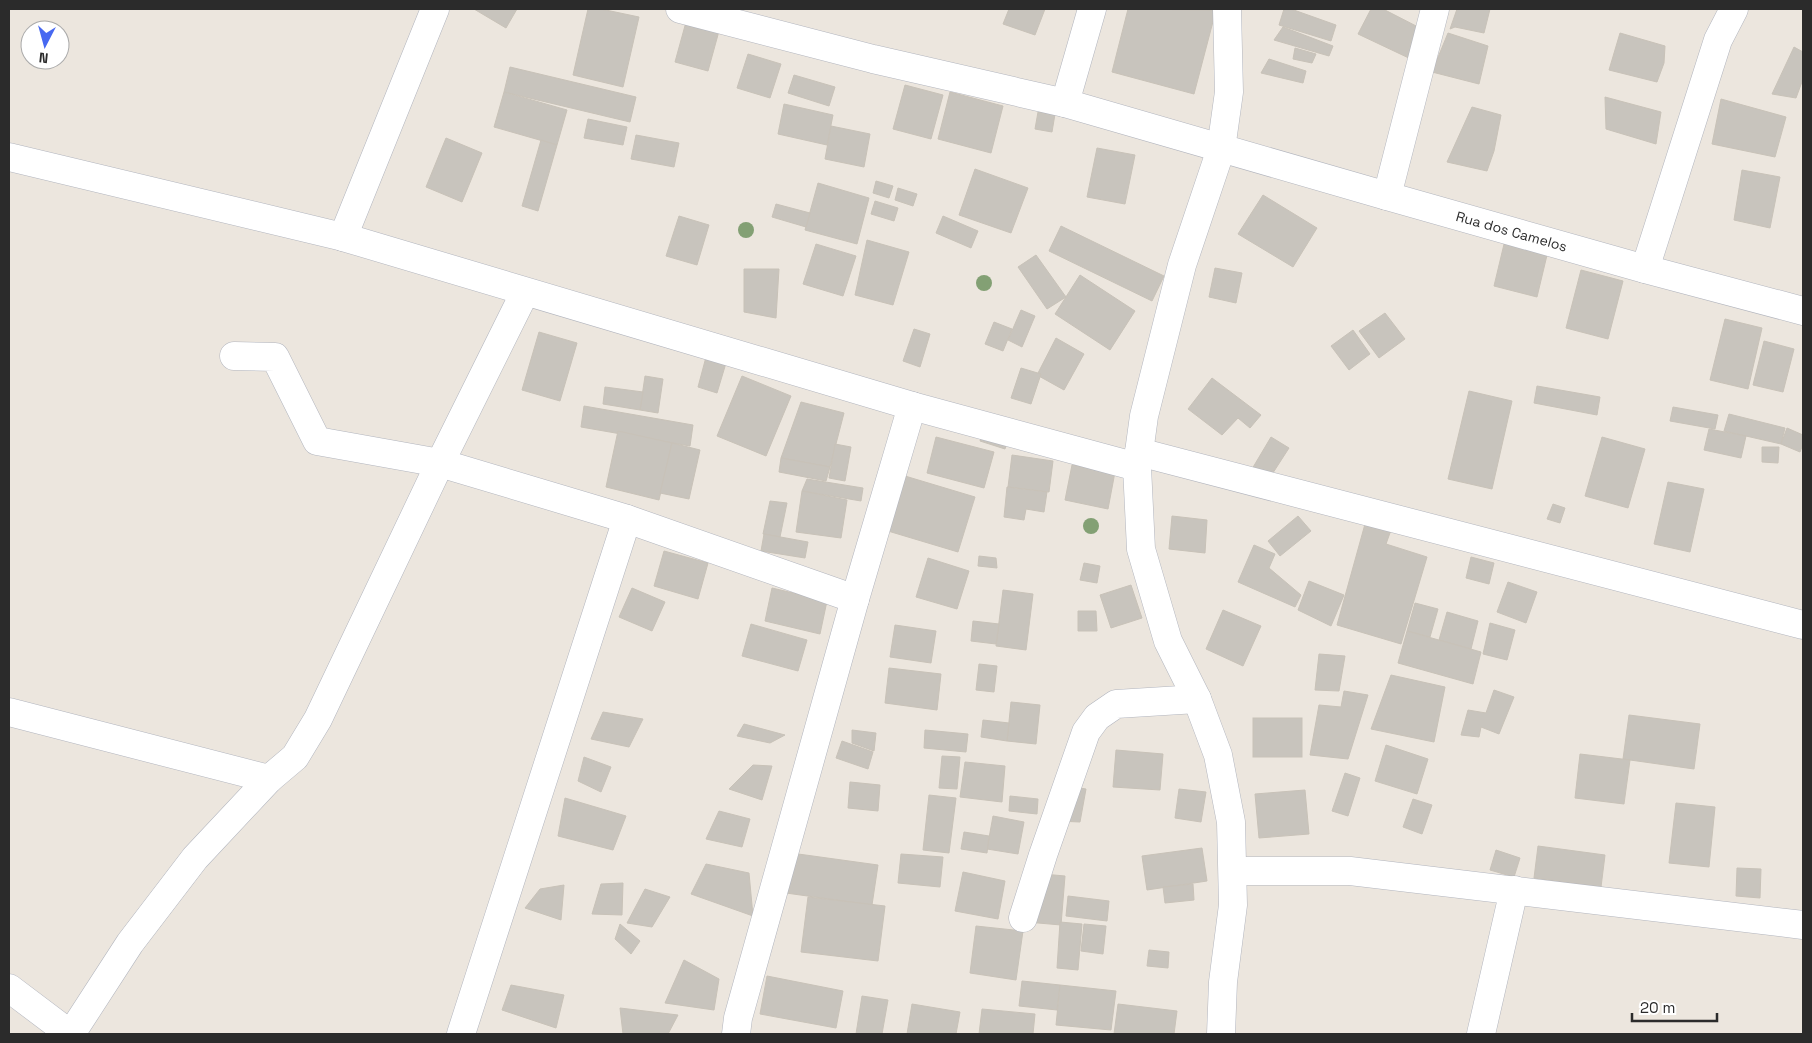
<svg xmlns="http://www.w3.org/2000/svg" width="1812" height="1043" viewBox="0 0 1812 1043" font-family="'Space Grotesk',sans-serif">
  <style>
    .building { fill: #c8c4bd; stroke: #c8c2b8 }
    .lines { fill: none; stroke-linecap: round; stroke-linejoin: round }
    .minor-casing { stroke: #b2b5be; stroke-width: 29 }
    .minor { stroke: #fff; stroke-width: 28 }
    .tree { fill: #83a074 }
    .labels { text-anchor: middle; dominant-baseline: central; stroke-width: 4; stroke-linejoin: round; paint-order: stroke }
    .street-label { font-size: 14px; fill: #2b2b2b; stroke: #fff }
  </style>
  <rect width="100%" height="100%" fill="#ece6de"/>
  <g class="building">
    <path d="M474,9H517L506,28Z"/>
    <path d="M588,9H601L639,17L623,87L573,75Z"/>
    <path d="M1009,9H1045L1035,35L1003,24Z"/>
    <path d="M1128,9L1216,10L1194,94L1112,72Z"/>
    <path d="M1284,9H1291L1336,25L1331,41L1279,25Z"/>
    <path d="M1371,9H1383L1422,29L1413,60L1358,34Z"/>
    <path d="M1457,9H1490L1484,33L1455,27L1450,29Z"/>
    <path d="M686,22L719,31L708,71L675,62Z"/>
    <path d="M1283,27L1333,46L1329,56L1274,40Z"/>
    <path d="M1448,33L1488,46L1479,84L1432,72Z"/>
    <path d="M1620,33L1665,46L1664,63L1657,82L1609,70Z"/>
    <path d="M1794,47L1803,52V79L1796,98L1772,94Z"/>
    <path d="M1295,48L1316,54L1312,63L1293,59Z"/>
    <path d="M748,54L781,64L770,98L737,88Z"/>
    <path d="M1269,59L1306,71L1303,83L1261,73Z"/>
    <path d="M510,67L636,97L630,122L504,92Z"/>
    <path d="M794,75L835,87L829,106L788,93Z"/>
    <path d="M905,85L943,95L931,139L893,129Z"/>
    <path d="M504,92L567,110L557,145L494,127Z"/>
    <path d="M950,92L1003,106L991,153L938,139Z"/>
    <path d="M1605,97L1661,112L1656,144L1606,129Z"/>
    <path d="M1721,99L1786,117L1775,157L1712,144Z"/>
    <path d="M784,104L833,115L827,145L778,134Z"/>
    <path d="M1472,107L1501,115L1494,151L1487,171L1447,162Z"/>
    <path d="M1038,112L1055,114L1052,132L1035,129Z"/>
    <path d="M588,119L627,127L623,145L584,138Z"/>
    <path d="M831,126L870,134L864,167L825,159Z"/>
    <path d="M636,135L679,143L674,167L631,159Z"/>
    <path d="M446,138L482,153L462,202L426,187Z"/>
    <path d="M541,140L557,145L538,211L522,206Z"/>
    <path d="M1097,148L1135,155L1125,204L1087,197Z"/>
    <path d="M975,169L1028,188L1011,233L959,215Z"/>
    <path d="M1742,170L1780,177L1770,228L1734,220Z"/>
    <path d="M876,181L893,186L889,198L873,193Z"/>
    <path d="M818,183L869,198L857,244L805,230Z"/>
    <path d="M898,188L917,194L913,206L895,200Z"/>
    <path d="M1263,195L1317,228L1293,267L1238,234Z"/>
    <path d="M875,201L898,208L894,221L871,214Z"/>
    <path d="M776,204L810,213L806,227L772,217Z"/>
    <path d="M679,216L709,225L697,265L666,256Z"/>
    <path d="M943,216L978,231L971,248L936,233Z"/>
    <path d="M1061,226L1164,276L1152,301L1049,251Z"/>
    <path d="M867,240L909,252L893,305L855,295Z"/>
    <path d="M1505,240L1548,251L1537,297L1494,286Z"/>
    <path d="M816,244L856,256L843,296L803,284Z"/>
    <path d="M1036,255L1066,297L1047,309L1018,267Z"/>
    <path d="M1215,268L1242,273L1236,303L1209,297Z"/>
    <path d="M744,269H779L776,318L744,312Z"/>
    <path d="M1581,270L1623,281L1608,339L1566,328Z"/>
    <path d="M1080,275L1135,311L1110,350L1055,314Z"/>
    <path d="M1021,310L1035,316L1022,347L1008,340Z"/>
    <path d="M1385,313L1405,339L1379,358L1359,331Z"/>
    <path d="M1725,319L1762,328L1748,389L1710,380Z"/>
    <path d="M994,322L1012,329L1003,351L985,344Z"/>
    <path d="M914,329L930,334L920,367L903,361Z"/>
    <path d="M1353,330L1370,354L1349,370L1331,346Z"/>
    <path d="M539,332L577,343L560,401L522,390Z"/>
    <path d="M1056,338L1084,354L1064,390L1037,375Z"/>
    <path d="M1764,341L1794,349L1783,392L1753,385Z"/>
    <path d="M706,357L726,363L717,393L698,387Z"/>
    <path d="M1021,368L1041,374L1031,404L1011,398Z"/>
    <path d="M645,376L663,379L658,413L640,410Z"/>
    <path d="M742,376L791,396L766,456L717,436Z"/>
    <path d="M1212,378L1261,415L1250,428L1238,418L1222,435L1188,409Z"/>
    <path d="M1537,386L1600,397L1597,415L1534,403Z"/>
    <path d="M605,387L643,392L640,410L603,404Z"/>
    <path d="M1469,391L1512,401L1492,489L1448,479Z"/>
    <path d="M801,402L844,413L830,467L781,458Z"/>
    <path d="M584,406L693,425L690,446L581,427Z"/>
    <path d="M1673,407L1718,415L1715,429L1670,421Z"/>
    <path d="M1729,414L1785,428L1781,444L1724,431Z"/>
    <path d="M985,426L1010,433L1005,449L980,441Z"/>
    <path d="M1787,428L1803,435V444L1800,452L1781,444Z"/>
    <path d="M1709,429L1746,436L1741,458L1704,450Z"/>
    <path d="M618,431L672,443L659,500L606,487Z"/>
    <path d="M936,437L994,452L984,488L927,473Z"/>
    <path d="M1271,437L1289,448L1269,479L1252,469Z"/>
    <path d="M1602,437L1645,449L1628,508L1585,496Z"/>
    <path d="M672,443L700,450L689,499L660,493Z"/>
    <path d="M835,444L851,447L845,481L829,478Z"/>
    <path d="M1762,447H1779L1778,463L1762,462Z"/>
    <path d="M1012,455L1053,461L1049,492L1008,487Z"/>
    <path d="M781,458L830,467L826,481L779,472Z"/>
    <path d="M1072,465L1115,472L1108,509L1065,500Z"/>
    <path d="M905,476L975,497L958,552L888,531Z"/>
    <path d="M807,479L863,488L861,501L802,491Z"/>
    <path d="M1668,482L1704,489L1690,552L1654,544Z"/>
    <path d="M1007,487L1047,492L1044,512L1026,509L1024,520L1004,517Z"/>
    <path d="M802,491L847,500L841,538L796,532Z"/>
    <path d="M770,501L787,503L780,537L763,534Z"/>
    <path d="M1553,504L1565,508L1560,523L1547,519Z"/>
    <path d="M1172,516L1207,520L1205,553L1169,549Z"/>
    <path d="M1298,516L1311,531L1280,556L1268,541Z"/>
    <path d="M1365,524L1391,530L1386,544L1427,557L1401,644L1337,625Z"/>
    <path d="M764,534L808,542L805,558L761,551Z"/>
    <path d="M1254,545L1275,554L1269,568L1301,595L1295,607L1238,582Z"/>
    <path d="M664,551L708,563L698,599L654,586Z"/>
    <path d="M979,556L996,558L997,568L978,566Z"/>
    <path d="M1471,557L1494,563L1489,584L1466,578Z"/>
    <path d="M928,558L969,571L957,609L916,597Z"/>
    <path d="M1084,563L1100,566L1097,583L1080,580Z"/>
    <path d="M1309,581L1344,595L1331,626L1298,610Z"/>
    <path d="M1508,582L1537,592L1526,623L1497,612Z"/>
    <path d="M1131,585L1142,618L1111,628L1100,595Z"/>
    <path d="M632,588L665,602L652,631L619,617Z"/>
    <path d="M772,588L827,601L820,634L765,621Z"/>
    <path d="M1003,590L1033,594L1026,650L996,646Z"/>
    <path d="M1415,603L1438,609L1430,637L1407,631Z"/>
    <path d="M1223,610L1261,626L1243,666L1206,649Z"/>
    <path d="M1078,611H1096L1097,631H1078Z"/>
    <path d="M1447,612L1478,621L1471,649L1439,640Z"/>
    <path d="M973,621L999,624L996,644L971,641Z"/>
    <path d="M1490,623L1515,630L1507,660L1483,654Z"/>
    <path d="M751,624L807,640L798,671L742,656Z"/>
    <path d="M895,625L936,631L931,663L890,657Z"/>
    <path d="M1407,631L1481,652L1473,684L1398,663Z"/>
    <path d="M1319,654L1345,656L1339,691L1315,690Z"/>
    <path d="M979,664L997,666L994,692L976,690Z"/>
    <path d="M889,668L941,674L937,710L885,703Z"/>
    <path d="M1391,675L1445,687L1434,742L1371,729Z"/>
    <path d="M1494,690L1514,697L1499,734L1481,727L1479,737L1461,735L1468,710L1486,713Z"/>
    <path d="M1344,691L1368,695L1348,759L1310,755L1319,705L1341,707Z"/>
    <path d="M1011,702L1040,705L1036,744L1007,741Z"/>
    <path d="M603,712L643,719L629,747L591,739Z"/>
    <path d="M1629,715L1700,724L1694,769L1623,759Z"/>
    <rect x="1253" y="718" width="49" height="39"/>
    <path d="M983,720L1009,723L1007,741L981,737Z"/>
    <path d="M744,724L785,735L770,743L737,736Z"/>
    <path d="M852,730L876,733L874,751L852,743Z"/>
    <path d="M925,730L968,734L966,752L924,748Z"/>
    <path d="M842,741L873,752L868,769L836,758Z"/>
    <path d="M1386,745L1428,759L1417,794L1375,781Z"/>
    <path d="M1116,750L1163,754L1160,790L1113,787Z"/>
    <path d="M1580,754L1630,760L1624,804L1575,798Z"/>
    <path d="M942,756L960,757L957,789L939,788Z"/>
    <path d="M584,757L611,767L601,792L578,781Z"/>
    <path d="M965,762L1005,766L1002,802L960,797Z"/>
    <path d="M753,765L772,766L762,800L729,789Z"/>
    <path d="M1345,773L1360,778L1348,816L1332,811Z"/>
    <path d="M850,782L880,785L878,811L848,808Z"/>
    <path d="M1068,786L1086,789L1080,822L1058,821Z"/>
    <path d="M1179,789L1206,792L1201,822L1175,818Z"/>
    <path d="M1305,790L1309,834L1259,838L1255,794Z"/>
    <path d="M929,795L956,798L949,853L923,850Z"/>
    <path d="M1010,796L1038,799L1037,814L1009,811Z"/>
    <path d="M565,798L626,816L613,850L558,836Z"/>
    <path d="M1413,799L1432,805L1422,834L1403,827Z"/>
    <path d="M1676,803L1715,807L1709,867L1669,863Z"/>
    <path d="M719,811L750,819L742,847L706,839Z"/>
    <path d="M993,816L1024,822L1018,854L987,849Z"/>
    <path d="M964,832L989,836L987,853L961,849Z"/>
    <path d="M1538,846L1605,855L1601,887L1534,878Z"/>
    <path d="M1202,848L1207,881L1147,890L1142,856Z"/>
    <path d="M1496,850L1520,858L1514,877L1490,870Z"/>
    <path d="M791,853L878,865L872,905L786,893Z"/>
    <path d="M901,854L943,857L940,887L898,883Z"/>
    <path d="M706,864L749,873L753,916L691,894Z"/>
    <path d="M1737,868L1761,869L1760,898L1736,896Z"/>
    <path d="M963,872L1005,881L998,919L955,911Z"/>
    <path d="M1032,873L1065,876L1061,925L1027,922Z"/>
    <path d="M623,883L622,915L592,914L601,884Z"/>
    <path d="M1193,884L1194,900L1165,903L1163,887Z"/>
    <path d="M564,885L561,920L525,908L540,889Z"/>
    <path d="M645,889L670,897L652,927L627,923Z"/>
    <path d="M1068,896L1109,901L1107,921L1066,916Z"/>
    <path d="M808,897L885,906L878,961L801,952Z"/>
    <path d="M1060,922L1082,924L1078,970L1057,968Z"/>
    <path d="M620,924L640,941L631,954L615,939Z"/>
    <path d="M1084,924L1106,926L1103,954L1081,951Z"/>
    <path d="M976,926L1023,931L1016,980L970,973Z"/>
    <path d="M1149,950L1169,952L1168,968L1147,966Z"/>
    <path d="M684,960L719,979L714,1010L665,1003Z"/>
    <path d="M767,976L843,991L836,1028L760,1014Z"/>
    <path d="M1022,981L1060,985L1057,1010L1019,1006Z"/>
    <path d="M511,985L564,995L556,1028L502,1010Z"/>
    <path d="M1060,985L1116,991L1111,1030L1056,1025Z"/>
    <path d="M862,996L888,1000L882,1034H856Z"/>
    <path d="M912,1004L960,1012L956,1034H907Z"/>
    <path d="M1118,1004L1177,1011L1174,1034H1114Z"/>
    <path d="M620,1008L678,1015L668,1034H623Z"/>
    <path d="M982,1009L1035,1014L1033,1034H979Z"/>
  </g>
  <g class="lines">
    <defs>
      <g id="minor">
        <path id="s1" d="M680,9L873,59L1065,103L1387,196L1645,269L1803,311"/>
        <path d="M1065,103L1092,9"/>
        <path d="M9,157L343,237L912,406L1137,467"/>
        <path d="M1387,196L1435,9"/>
        <path d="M343,237L435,9"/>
        <path d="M1645,269L1718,40L1734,9"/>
        <path d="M234,356L275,357L317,441L440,463L627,519L855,599"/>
        <path d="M1139,452L1803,625"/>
        <path d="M9,712L269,779"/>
        <path d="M1233,871H1350L1803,925"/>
        <path d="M1023,918L1043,855L1086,732L1097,717L1116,704L1197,699"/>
        <path d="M9,988L70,1034"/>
        <path d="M71,1034L130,943L195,858L269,779L295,757L318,719L440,463L525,292"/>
        <path d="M461,1034L627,519"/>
        <path d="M736,1034L738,1018L855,599L912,406"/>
        <path d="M1221,1034L1223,982L1233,905L1231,822L1218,755L1197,699L1168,641L1141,549L1137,467L1144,416L1182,265L1221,149L1229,92L1227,9"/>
        <path d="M1481,1034L1514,890"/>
      </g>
    </defs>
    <use href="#minor" class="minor-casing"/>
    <use href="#minor" class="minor"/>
  </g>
  <g class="tree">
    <circle cx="746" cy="230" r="8"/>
    <circle cx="984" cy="283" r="8"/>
    <circle cx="1091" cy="526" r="8"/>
  </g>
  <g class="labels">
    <g class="street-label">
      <text stroke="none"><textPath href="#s1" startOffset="861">Rua dos Camelos</textPath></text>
    </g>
  </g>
  <rect width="1812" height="1043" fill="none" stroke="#2b2b2b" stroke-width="20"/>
  <g transform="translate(45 45) rotate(186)"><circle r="24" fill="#ffffff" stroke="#aaaaaa"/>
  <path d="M0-4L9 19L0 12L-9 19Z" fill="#4768f1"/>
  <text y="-8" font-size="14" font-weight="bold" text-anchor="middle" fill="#2b2b2b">N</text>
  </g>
  <path d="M1632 1013v8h85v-8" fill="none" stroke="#2b2b2b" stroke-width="2.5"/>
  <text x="1640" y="1013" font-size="15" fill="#2b2b2b" stroke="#ffffff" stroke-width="4" paint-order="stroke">20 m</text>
</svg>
